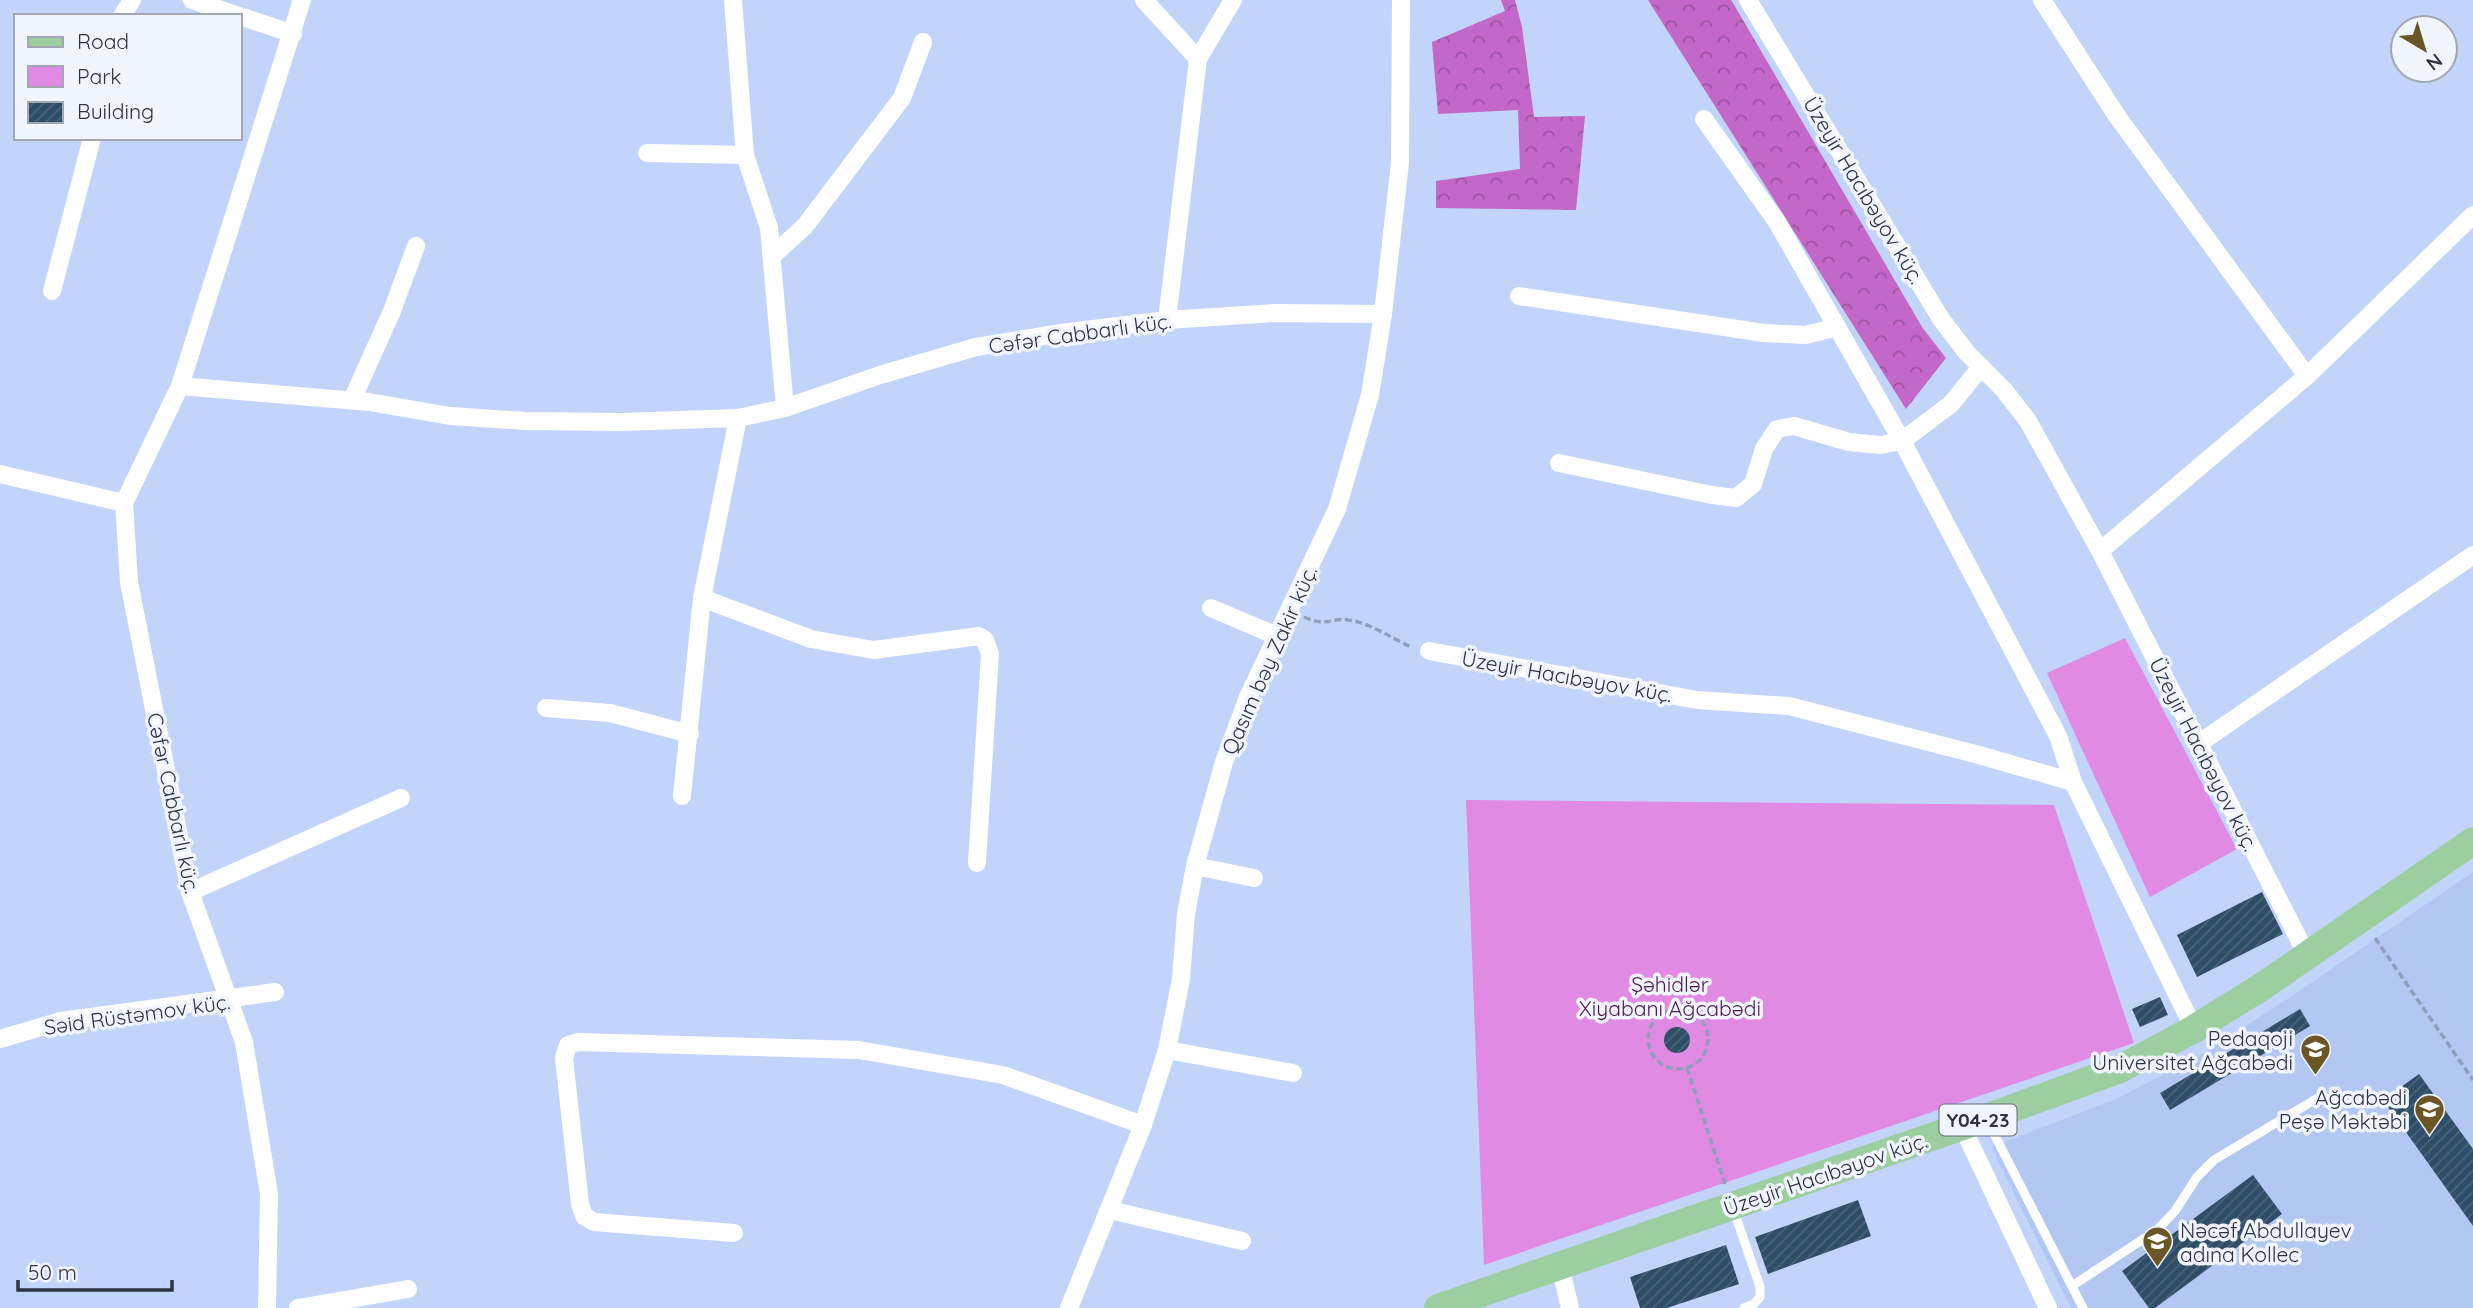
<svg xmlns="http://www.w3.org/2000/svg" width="2473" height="1308" viewBox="0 0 2473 1308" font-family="Quicksand,sans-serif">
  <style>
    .built { fill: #b2c7f2 }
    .green { fill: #e08ae4 }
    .forest { fill: url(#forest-crowns) }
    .building { fill: url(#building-hatch) }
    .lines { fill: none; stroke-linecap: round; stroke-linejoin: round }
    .path { stroke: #919fbd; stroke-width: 3.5; stroke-dasharray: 7 3.5; stroke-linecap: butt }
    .lane { stroke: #fff; stroke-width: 9 }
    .street { stroke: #fff; stroke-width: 18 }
    .primary { stroke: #9ccea0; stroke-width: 28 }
    .labels { text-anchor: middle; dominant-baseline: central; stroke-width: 7; stroke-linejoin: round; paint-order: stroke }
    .shield { fill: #f1f5fd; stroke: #676d7a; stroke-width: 2 }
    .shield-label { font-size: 19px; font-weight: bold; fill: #2c3342 }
    .street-label { font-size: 21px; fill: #2c3342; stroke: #f1f5fd }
    .park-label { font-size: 21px; fill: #531957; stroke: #f1f5fd }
    .poi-label { font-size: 21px; fill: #2c3342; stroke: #f1f5fd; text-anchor: end }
  </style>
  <defs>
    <pattern id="forest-crowns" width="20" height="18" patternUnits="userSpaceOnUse" patternTransform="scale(1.75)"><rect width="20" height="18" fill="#c367c8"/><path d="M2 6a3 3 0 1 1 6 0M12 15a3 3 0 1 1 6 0" fill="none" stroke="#9f55a4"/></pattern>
    <pattern id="building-hatch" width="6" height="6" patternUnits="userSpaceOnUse" patternTransform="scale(1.75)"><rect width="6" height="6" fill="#2e4d67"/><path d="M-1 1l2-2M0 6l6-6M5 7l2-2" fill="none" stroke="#4b647a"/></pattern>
  </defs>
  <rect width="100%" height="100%" fill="#c2d4fa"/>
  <path class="built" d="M2473,872V1308H2071L1991,1147L2114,1100L2202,1054L2295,994Z"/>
  <g class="green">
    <path d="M2125,638L2237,849L2150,897L2047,673Z"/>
    <path d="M1466,800L2054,805L2134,1043L1484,1265Z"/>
  </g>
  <g class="forest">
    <path d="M1501,0H1515L1522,27L1534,117L1585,116L1576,210L1436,208V181L1520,169L1518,110L1438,114L1432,42L1505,11Z"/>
    <path d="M1648,0H1731L1733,3L1922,327L1946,358L1906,409Z"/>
  </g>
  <g class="building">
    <path d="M2262,892L2283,934L2197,977L2177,935Z"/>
    <path d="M2160,997L2168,1015L2140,1027L2132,1009Z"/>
    <path d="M2300,1009L2310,1026L2170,1110L2160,1093Z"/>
    <circle cx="1677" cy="1040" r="13"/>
    <path d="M2419,1074L2473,1149V1226L2383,1100Z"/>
    <path d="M2253,1175L2282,1214L2155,1308H2149L2122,1271Z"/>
    <path d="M1858,1200L1871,1236L1768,1274L1755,1237Z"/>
    <path d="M1726,1245L1739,1284L1667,1308H1640L1630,1277Z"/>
  </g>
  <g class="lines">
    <g class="path">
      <path d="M1304,617C1329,628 1329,617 1348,620C1369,622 1391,638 1411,647"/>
      <path d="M2375,938L2473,1080"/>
      <circle cx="1678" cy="1039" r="30"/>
      <path d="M1687,1068L1725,1184"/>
    </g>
    <g class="lane">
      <path d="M1988,1122L2083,1308"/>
      <path d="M1734,1211L1760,1287V1297L1754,1304L1744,1308"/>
      <path d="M2072,1286L2157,1230L2175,1211L2197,1177L2214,1160L2321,1096"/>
    </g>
    <g class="street">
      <path d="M192,0L239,16"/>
      <path d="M733,0L745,155L769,228L785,408"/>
      <path d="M1144,0L1198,59"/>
      <path d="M1748,0L1941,319L1967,353L2004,390L2028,421L2100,551L2308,957"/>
      <path d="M2042,0L2117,116L2307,376"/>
      <path d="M122,16L132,0"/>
      <path d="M240,16L293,34"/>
      <path d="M1704,119L1777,222L1902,441L2058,736L2073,782L2194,1029"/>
      <path d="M647,153L745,155"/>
      <path d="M772,256L805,226L902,98L923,42"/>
      <path d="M52,291L92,138"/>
      <path d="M1519,296L1764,333L1806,335L1837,327"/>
      <path d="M1167,320L1198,59L1233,0"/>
      <path d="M180,386L369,402L450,416L526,421L621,422L738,418L785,408L880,375L976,347L1061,333L1167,320L1275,313L1383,314"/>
      <path d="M352,400L392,311L416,246"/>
      <path d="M1559,463L1712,495L1736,498L1753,484L1764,449L1777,429L1794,426L1849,442L1880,445L1902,441L1951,404L1981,367"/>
      <path d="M0,474L124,503"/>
      <path d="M2100,551L2307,376L2473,215"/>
      <path d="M702,598L811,639L874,650L979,636L985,640L990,654L977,863"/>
      <path d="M1211,608L1277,636"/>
      <path d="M1429,651L1697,700L1789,706L1979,755L2073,782"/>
      <path d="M546,708L610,713L690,734"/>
      <path d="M2198,744L2473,555"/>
      <path d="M682,796L702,598L738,418"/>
      <path d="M1195,866L1254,878"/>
      <path d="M190,892L401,798"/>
      <path d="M0,1039L61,1021L275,992"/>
      <path d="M1167,1050L1293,1073"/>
      <path d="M1962,1126L2048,1308"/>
      <path d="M1110,1210L1242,1241"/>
      <path d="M734,1233L594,1222L584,1216L580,1204L564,1058L568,1045L578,1042L859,1050L1003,1075L1143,1125"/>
      <path d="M1560,1266L1570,1308"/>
      <path d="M267,1308L269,1194L244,1042L190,892L129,582L124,503L180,386L302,0"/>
      <path d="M298,1308L408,1289"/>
      <path d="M1069,1308L1143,1125L1167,1050L1181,979L1186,914L1195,866L1224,762L1248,697L1337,509L1370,395L1383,314L1400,163L1401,0"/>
    </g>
    <path class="primary" d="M1438,1308L1986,1118L2120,1069L2194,1029L2263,986L2473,841"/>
  </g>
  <defs>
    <symbol id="university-pin" viewBox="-11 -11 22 30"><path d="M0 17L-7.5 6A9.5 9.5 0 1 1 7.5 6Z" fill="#6b5625" stroke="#f1f5fd"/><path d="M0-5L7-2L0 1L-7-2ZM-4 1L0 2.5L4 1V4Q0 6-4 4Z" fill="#fff"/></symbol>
    <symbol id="school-pin" viewBox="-11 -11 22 30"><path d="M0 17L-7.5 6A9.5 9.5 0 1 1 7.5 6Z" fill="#6b5625" stroke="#f1f5fd"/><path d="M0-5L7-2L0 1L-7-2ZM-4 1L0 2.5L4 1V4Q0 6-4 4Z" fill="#fff"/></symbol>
  </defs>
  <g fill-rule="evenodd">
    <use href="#university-pin" x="2298" y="1032" width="35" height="47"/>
    <use href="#university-pin" x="2412" y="1092" width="35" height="47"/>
    <use href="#school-pin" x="2140" y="1224" width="35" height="47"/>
  </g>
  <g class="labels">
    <rect class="shield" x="1939.5" y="1104.5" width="77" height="31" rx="5"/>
    <g class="shield-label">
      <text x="1978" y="1120">Y04-23</text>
    </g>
    <g class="street-label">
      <text transform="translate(1864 190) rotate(59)">Üzeyir Hacıbəyov küç.</text>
      <text transform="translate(1080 333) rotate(-8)">Cəfər Cabbarlı küç.</text>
      <text transform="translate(1269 660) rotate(-66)">Qasım bəy Zakir küç.</text>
      <text transform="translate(1567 676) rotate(10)">Üzeyir Hacıbəyov küç.</text>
      <text transform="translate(2204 754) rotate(63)">Üzeyir Hacıbəyov küç.</text>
      <text transform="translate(174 803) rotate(78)">Cəfər Cabbarlı küç.</text>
      <text transform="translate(137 1014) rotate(-8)">Səid Rüstəmov küç.</text>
      <text transform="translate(1825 1174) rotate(-19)">Üzeyir Hacıbəyov küç.</text>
    </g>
    <g class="park-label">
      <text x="1670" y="984">Şəhidlər<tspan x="1670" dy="24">Xiyabanı Ağcabədi</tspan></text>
    </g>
    <g class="poi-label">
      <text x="2293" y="1038">Pedaqoji<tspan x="2293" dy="24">Universitet Ağcabədi</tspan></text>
      <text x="2407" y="1097">Ağcabədi<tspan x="2407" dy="24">Peşə Məktəbi</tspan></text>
      <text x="2180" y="1230" text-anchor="start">Nəcəf Abdullayev<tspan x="2180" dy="24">adına Kollec</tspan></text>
    </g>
  </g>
  <rect x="14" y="14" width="228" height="126" fill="#f1f5fd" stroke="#a2a7b2" stroke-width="2"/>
  <rect x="28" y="37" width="35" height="10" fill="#9ccea0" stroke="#a2a7b2" stroke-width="2"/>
  <text x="77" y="49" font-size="21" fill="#2c3342">Road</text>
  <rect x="28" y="66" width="35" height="21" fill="#e08ae4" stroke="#a2a7b2" stroke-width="2"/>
  <text x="77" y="84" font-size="21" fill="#2c3342">Park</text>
  <rect x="28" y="102" width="35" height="21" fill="url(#building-hatch)" stroke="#a2a7b2" stroke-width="2"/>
  <text x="77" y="119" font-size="21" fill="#2c3342">Building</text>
  <g transform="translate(2424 49) rotate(142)"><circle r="33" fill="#f1f5fd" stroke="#a2a7b2" stroke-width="2"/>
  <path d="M0-5L12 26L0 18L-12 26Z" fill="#6b5625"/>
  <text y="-10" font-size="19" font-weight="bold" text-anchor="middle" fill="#2c3342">N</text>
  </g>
  <path d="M18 1280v10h154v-10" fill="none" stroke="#2c3342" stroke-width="3.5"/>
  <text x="28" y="1280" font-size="21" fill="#2c3342" stroke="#f1f5fd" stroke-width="5" paint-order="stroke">50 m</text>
</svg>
